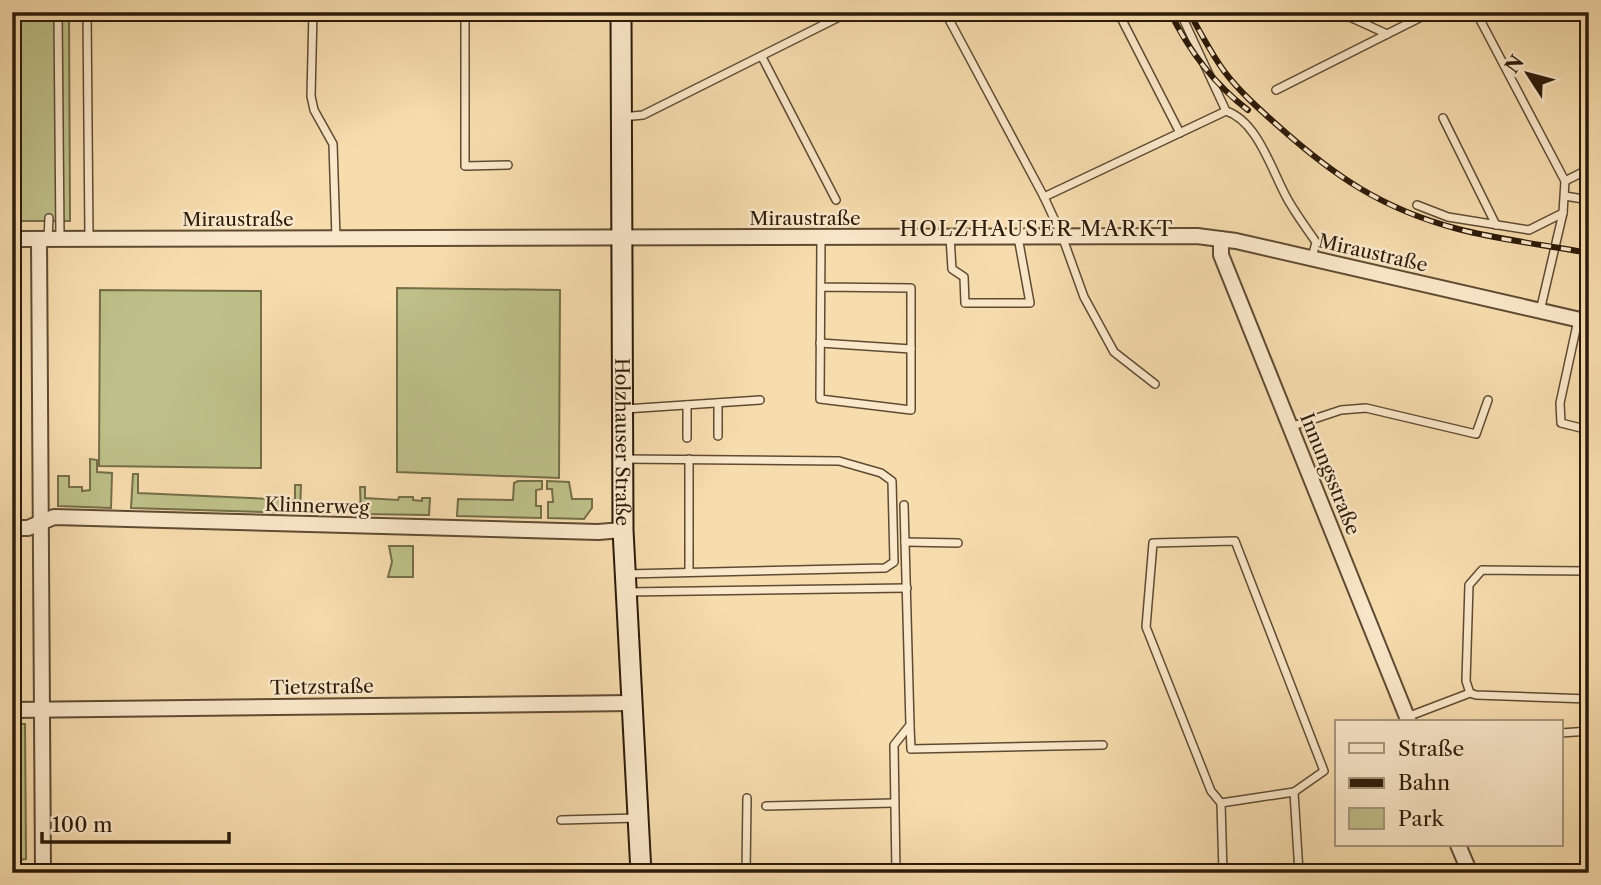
<svg xmlns="http://www.w3.org/2000/svg" width="1601" height="885" viewBox="0 0 1601 885" font-family="'Libre Caslon Text',serif">
  <style>
    .green { fill: #bec089; stroke: #756e49; stroke-width: 2 }
    .lines { fill: none; stroke-linecap: round; stroke-linejoin: round }
    .service-casing { stroke: #5f4b32; stroke-width: 10 }
    .minor-casing { stroke: #5f4b32; stroke-width: 18 }
    .secondary-casing { stroke: #2c1b09; stroke-width: 23 }
    .service { stroke: #fae8ca; stroke-width: 7 }
    .minor { stroke: #fae8ca; stroke-width: 14 }
    .secondary { stroke: #fae8ca; stroke-width: 19 }
    .rail-casing { stroke: #2c1b09; stroke-width: 6 }
    .rail { stroke: #fae8ca; stroke-width: 3.5; stroke-dasharray: 10; stroke-linecap: butt }
    .labels { text-anchor: middle; dominant-baseline: central; stroke-width: 5; stroke-linejoin: round; paint-order: stroke }
    .street-label { font-size: 19px; fill: #2c1b09; stroke: #fae8ca }
    .neighbourhood-label { font-size: 21px; letter-spacing: 2px; fill: #2c1b09; stroke: #fae8ca }
  </style>
  <rect width="100%" height="100%" fill="#f7dcae"/>
  <filter id="stains"><feTurbulence type="fractalNoise" baseFrequency=".00286" numOctaves="4"/><feColorMatrix values="0 0 0 0 .2 0 0 0 0 .09 0 0 0 0 .02 0 0 0 .5 -.17"/></filter>
  <radialGradient id="worn" r=".72"><stop offset=".6" stop-color="#630" stop-opacity="0"/><stop offset="1" stop-color="#630" stop-opacity=".3"/></radialGradient>
  <g class="green">
    <path d="M12,12H69L70,221H12Z"/>
    <path d="M397,288L560,290L559,478L397,472Z"/>
    <path d="M100,290L261,291V468L99,466Z"/>
    <path d="M90,459L97,460V472L112,473L111,508L58,506V476H69V487H82V491L90,490Z"/>
    <path d="M133,474H138V493L295,500V485H301L300,513L131,508Z"/>
    <path d="M518,481H542V489L536,490V506H541V518L457,516L458,499L513,500L514,483Z"/>
    <path d="M547,481L569,482L572,499H592V508L584,519L548,518V502H553L552,489H547Z"/>
    <path d="M360,487H365V498L398,500L399,497H413V500L422,501V498H430L429,515L361,514Z"/>
    <path d="M389,546H413V577H388L392,562Z"/>
    <path d="M12,724H25L26,857V859L18,860V868H12Z"/>
  </g>
  <g class="lines">
    <defs>
      <g id="service">
        <path d="M58,12L60,238"/>
        <path d="M87,12L89,238"/>
        <path d="M313,12L311,96L314,110L333,144L336,238"/>
        <path d="M465,12V166L508,165"/>
        <path d="M945,12L1044,197L1062,236L1084,297L1114,352L1155,384"/>
        <path d="M1118,12L1180,133"/>
        <path d="M1180,12L1226,111"/>
        <path d="M1339,12L1387,34"/>
        <path d="M1476,12L1565,181L1563,213L1540,311"/>
        <path d="M1584,12L1589,22"/>
        <path d="M762,57L836,200"/>
        <path d="M1276,90L1431,12"/>
        <path d="M622,117L643,115L849,12"/>
        <path d="M1443,118L1496,225"/>
        <path d="M1565,181L1589,169"/>
        <path d="M1565,196L1589,200"/>
        <path d="M1044,197L1226,111C1258,121 1272,172 1288,200C1296,214 1306,228 1316,242L1312,258"/>
        <path d="M1417,205L1448,217L1529,230L1563,213"/>
        <path d="M950,237L952,269L964,277L965,303H1030L1018,237"/>
        <path d="M48,238L49,218"/>
        <path d="M821,287L911,288V410L820,399L821,238"/>
        <path d="M1578,320L1560,403L1561,423L1589,430"/>
        <path d="M820,343L911,349"/>
        <path d="M625,409L760,400"/>
        <path d="M1290,427L1341,410L1366,408L1476,434L1488,400"/>
        <path d="M718,436V403"/>
        <path d="M687,438V405"/>
        <path d="M623,459L839,461L881,473L892,481L894,562L885,568L626,574"/>
        <path d="M689,459V572"/>
        <path d="M1235,541L1324,771L1294,792L1221,803L1211,791L1146,627L1153,543Z"/>
        <path d="M905,542L958,543"/>
        <path d="M627,592L907,588"/>
        <path d="M1470,693L1466,681L1469,585L1482,570L1589,571"/>
        <path d="M1407,717L1470,693L1476,695L1589,699"/>
        <path d="M910,726L911,749L1103,745"/>
        <path d="M1561,733L1589,731"/>
        <path d="M1294,792L1299,873"/>
        <path d="M1221,803L1223,873"/>
        <path d="M766,806L894,803"/>
        <path d="M561,820L637,818"/>
        <path d="M746,873L747,798"/>
        <path d="M896,873L894,745L910,725L904,505"/>
      </g>
      <g id="minor">
        <path d="M12,239L1197,236L1236,241L1589,322"/>
        <path d="M39,239L43,873"/>
        <path d="M1221,239V255L1409,722"/>
        <path d="M12,528H28L54,517L598,532L623,530"/>
        <path d="M12,710L633,703"/>
        <path d="M1458,845L1470,873"/>
      </g>
      <g id="secondary">
        <path id="s1" d="M621,12L623,530L641,873"/>
      </g>
    </defs>
    <use href="#service" class="service-casing"/>
    <use href="#minor" class="minor-casing"/>
    <use href="#secondary" class="secondary-casing"/>
    <use href="#service" class="service"/>
    <use href="#minor" class="minor"/>
    <use href="#secondary" class="secondary"/>
    <defs>
      <g id="rail">
        <path d="M1170,12C1189,51 1214,84 1248,110"/>
        <path d="M1189,12C1200,32 1211,53 1224,71C1239,91 1258,108 1276,124C1334,176 1382,209 1458,229C1500,240 1546,245 1589,253"/>
      </g>
    </defs>
    <use href="#rail" class="rail-casing"/>
    <use href="#rail" class="rail"/>
  </g>
  <g class="labels">
    <g class="street-label">
      <text x="805" y="218">Miraustraße</text>
      <text x="238" y="219">Miraustraße</text>
      <text transform="translate(1373 253) rotate(13)">Miraustraße</text>
      <text stroke="none"><textPath href="#s1" startOffset="430">Holzhauser Straße</textPath></text>
      <text transform="translate(1330 474) rotate(68)">Innungsstraße</text>
      <text transform="translate(317 506) rotate(2)">Klinnerweg</text>
      <text transform="translate(322 687) rotate(-1)">Tietzstraße</text>
    </g>
    <g class="neighbourhood-label">
      <text x="1037" y="228">HOLZHAUSER MARKT</text>
    </g>
  </g>
  <rect width="1601" height="885" fill="none" stroke="#f7dcae" stroke-width="42"/>
  <rect x="14" y="14" width="1573" height="857" fill="none" stroke="#2c1b09" stroke-width="3.5"/>
  <rect x="21" y="21" width="1559" height="843" fill="none" stroke="#2c1b09" stroke-width="2"/>
  <rect x="1335" y="720" width="228" height="126" fill="#fae8ca" stroke="#a8967d" stroke-width="2"/>
  <rect x="1349" y="743" width="35" height="10" fill="#fae8ca" stroke="#a8967d" stroke-width="2"/>
  <text x="1398" y="756" font-size="21" fill="#2c1b09">Straße</text>
  <rect x="1349" y="778" width="35" height="10" fill="#2c1b09" stroke="#a8967d" stroke-width="2"/>
  <text x="1398" y="790" font-size="21" fill="#2c1b09">Bahn</text>
  <rect x="1349" y="808" width="35" height="21" fill="#bec089" stroke="#a8967d" stroke-width="2"/>
  <text x="1398" y="826" font-size="21" fill="#2c1b09">Park</text>
  <g transform="translate(1528 74) rotate(306)" stroke="#fae8ca" stroke-width="5" paint-order="stroke">
  <path d="M0-5L12 26L0 18L-12 26Z" fill="#2c1b09"/>
  <text y="-10" font-size="19" font-weight="bold" text-anchor="middle" fill="#2c1b09">N</text>
  </g>
  <path d="M42 832v10h187v-10" fill="none" stroke="#2c1b09" stroke-width="3.5"/>
  <text x="52" y="832" font-size="21" fill="#2c1b09" stroke="#fae8ca" stroke-width="5" paint-order="stroke">100 m</text>
  <rect width="100%" height="100%" filter="url(#stains)"/>
  <rect width="100%" height="100%" fill="url(#worn)"/>
</svg>
